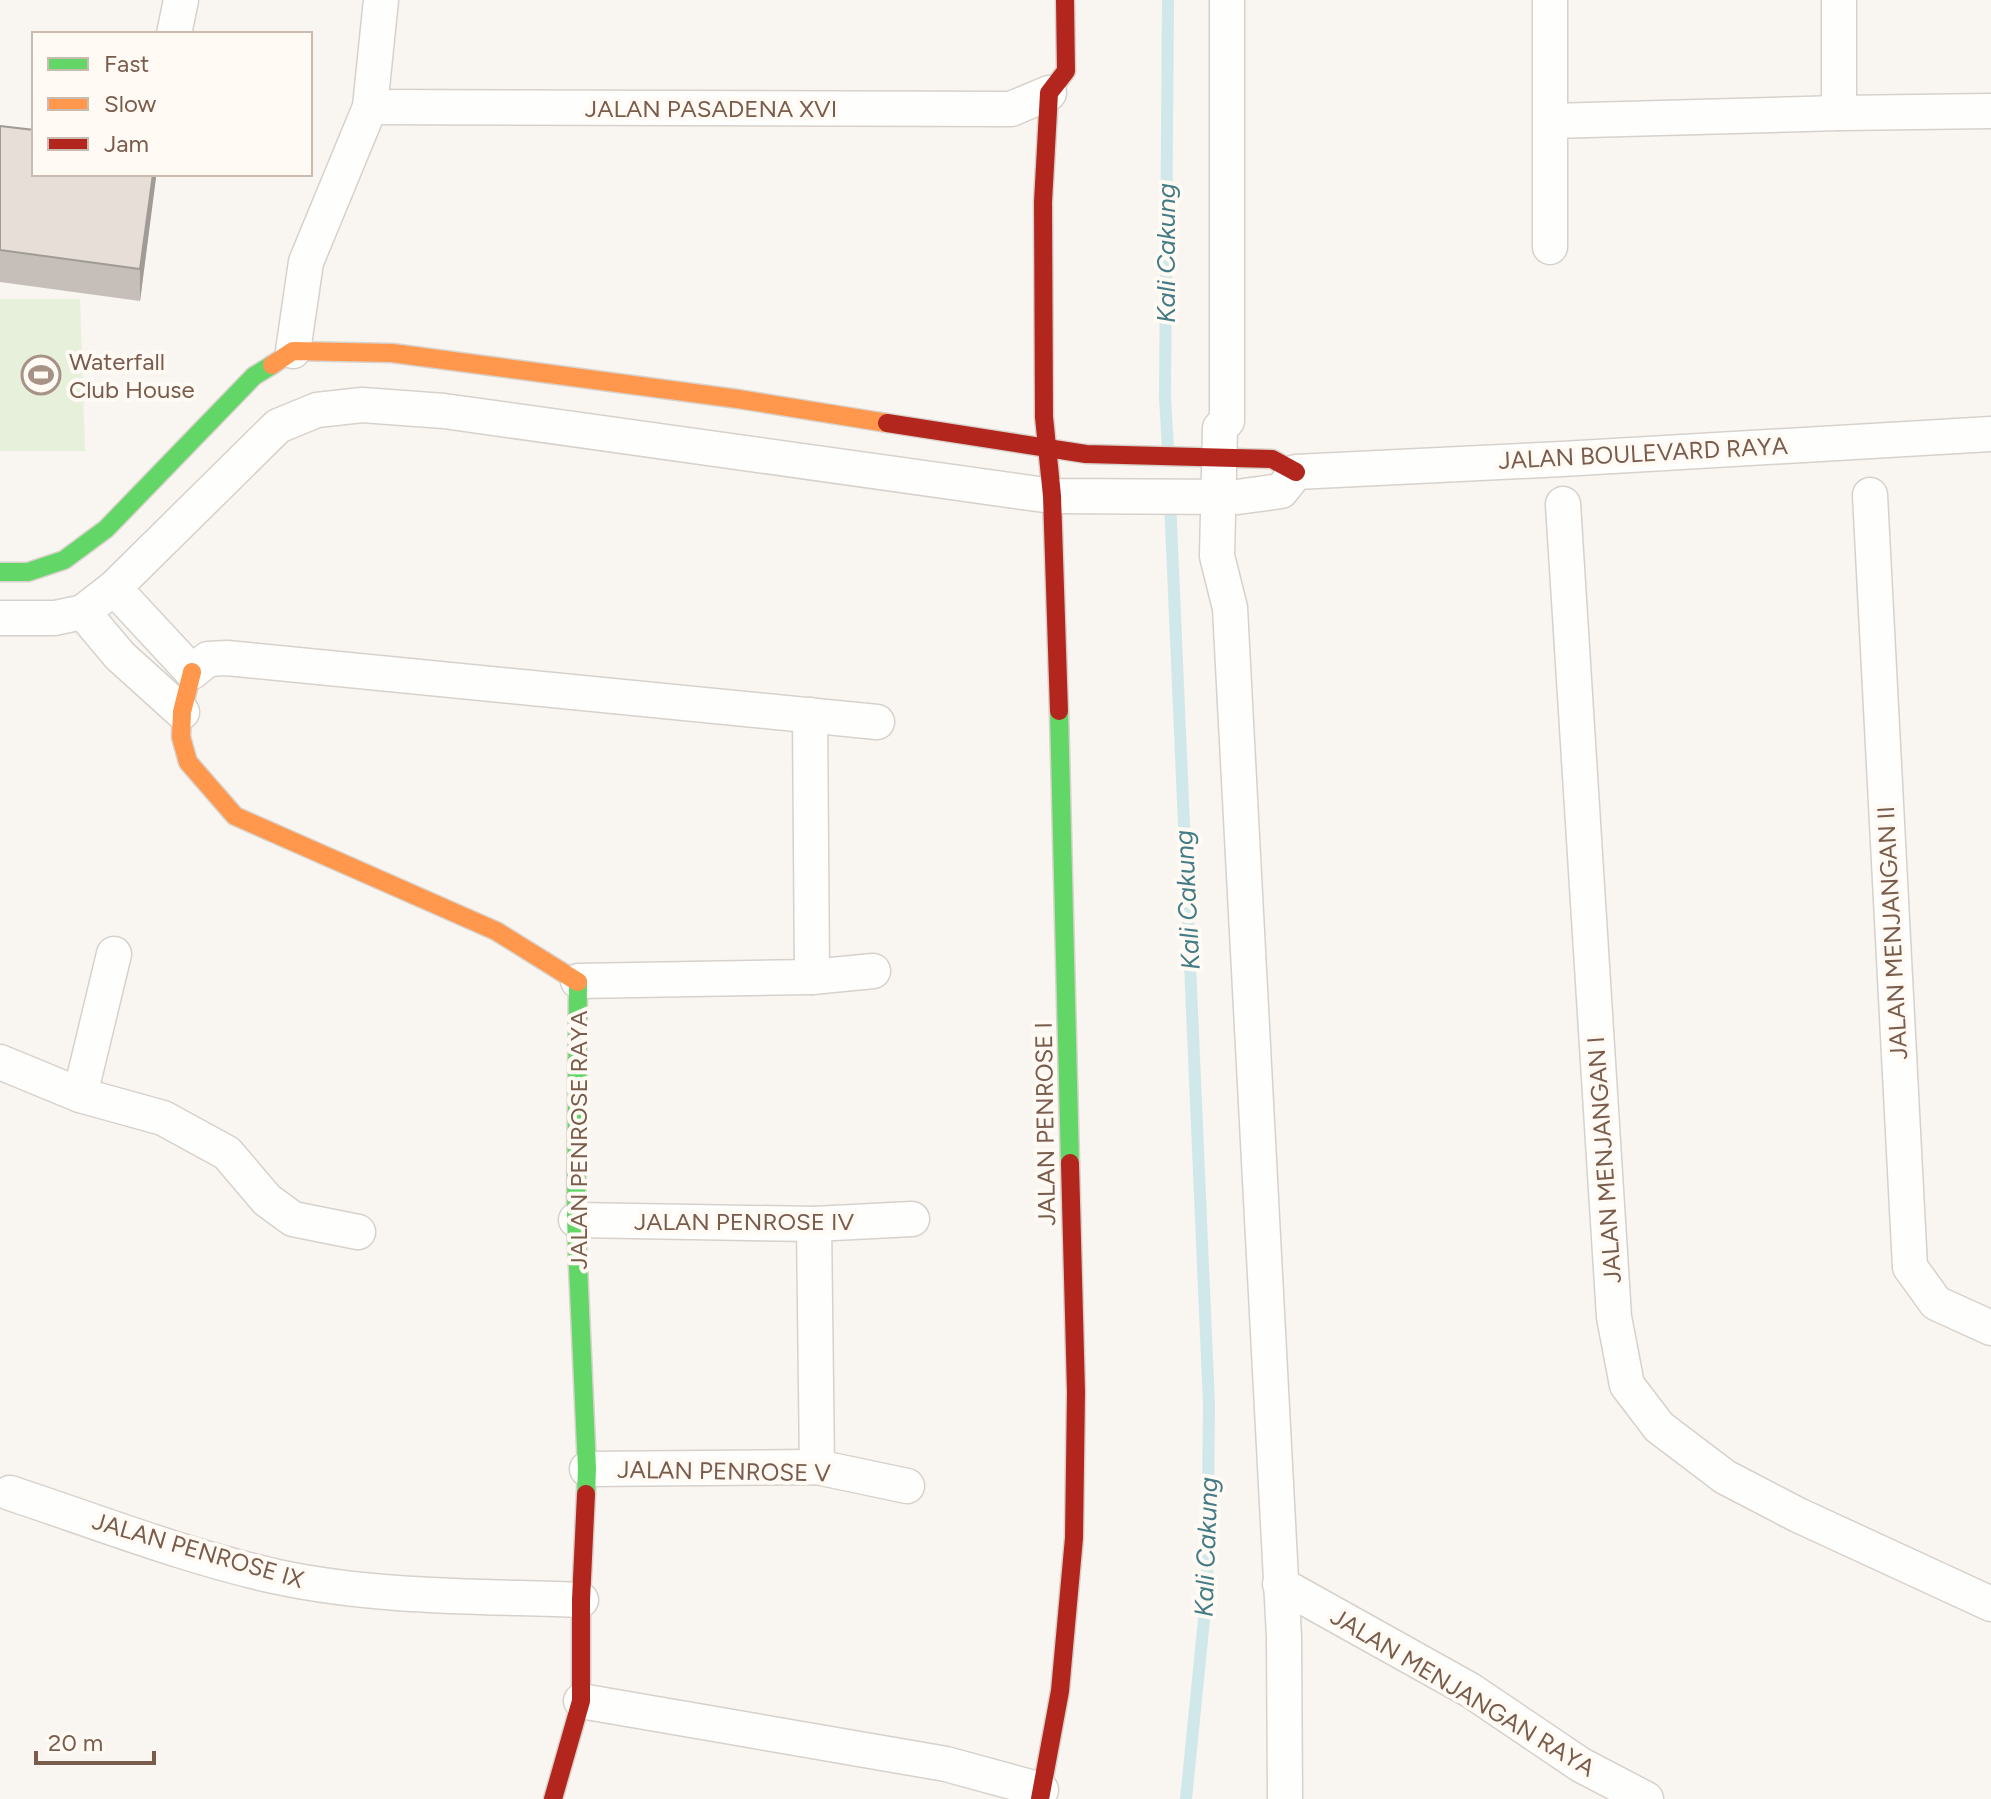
<svg xmlns="http://www.w3.org/2000/svg" width="1991" height="1799" viewBox="0 0 1991 1799" font-family="Figtree,sans-serif">
  <style>
    .park { fill: #e7f0db }
    .lines { fill: none; stroke-linecap: round; stroke-linejoin: round }
    .stream { stroke: #d0e8ea; stroke-width: 12 }
    .street-casing { stroke: #d7d1cb; stroke-width: 37 }
    .fast-casing { stroke: #d9d2cb; stroke-width: 21 }
    .slow-casing { stroke: #d9d2cb; stroke-width: 21 }
    .jam-casing { stroke: #d9d2cb; stroke-width: 21 }
    .street { stroke: #fefefd; stroke-width: 34 }
    .fast { stroke: #63d668; stroke-width: 18 }
    .slow { stroke: #ff974d; stroke-width: 18 }
    .jam { stroke: #b3261e; stroke-width: 18 }
    .wall { fill: #c6bfb9 }
    .shaded-wall { fill: #a19b96 }
    .building { fill: #e6ded7; stroke: #a19b96; stroke-width: 2 }
    .labels { text-anchor: middle; dominant-baseline: central; stroke-width: 8; stroke-linejoin: round; paint-order: stroke }
    .street-label { font-size: 24px; fill: #7a5c4d; stroke: #fffaf3 }
    .poi-label { font-size: 24px; fill: #7a5c4d; stroke: #fffaf3; text-anchor: start }
    .water-label { font-size: 26px; font-style: italic; fill: #437c86; stroke: #fffaf3 }
  </style>
  <rect width="100%" height="100%" fill="#f9f5f0"/>
  <path class="park" d="M0,299H80L85,451H0Z"/>
  <g class="lines">
    <g class="stream">
      <path d="M1168,450L1165,397L1168,0"/>
      <path d="M1170,500L1209,1405L1207,1590L1186,1799"/>
    </g>
    <defs>
      <g id="street">
        <path d="M1227,0V421L1220,428L1217,556L1230,608L1284,1637L1285,1799"/>
        <path d="M1550,0V247"/>
        <path d="M1839,0V113"/>
        <path d="M174,34L181,0"/>
        <path d="M370,107L1011,109L1049,93"/>
        <path d="M1551,121L1839,113L1991,111"/>
        <path d="M293,351L306,262L370,107L381,0"/>
        <path d="M1870,495L1910,1267L1936,1303L1991,1328"/>
        <path d="M1563,504L1614,1317L1627,1385L1659,1427L1725,1477L1798,1515L1991,1604"/>
        <path d="M114,588L192,672L208,659L227,658L877,722"/>
        <path d="M83,612L120,656L182,712"/>
        <path d="M0,618H55L83,612L114,588L278,426L317,410L362,405L444,411L1052,496L1237,497L1281,491L1296,472L1562,459L1991,434"/>
        <path d="M810,715L812,977"/>
        <path d="M578,981L812,977L873,971"/>
        <path d="M0,1062L80,1095L163,1118L227,1153L267,1200L293,1219L358,1232"/>
        <path d="M80,1095L114,954"/>
        <path d="M576,1220L814,1224L912,1219"/>
        <path d="M814,1224L817,1467"/>
        <path d="M587,1469L817,1467L907,1486"/>
        <path d="M10,1493C98,1522 187,1557 278,1577C377,1598 480,1596 581,1600"/>
        <path d="M1280,1584L1470,1690L1581,1765L1646,1799"/>
        <path d="M581,1701L946,1764L1041,1790"/>
      </g>
      <g id="fast">
        <path d="M0,572H28L64,560L106,529L254,376L272,365"/>
        <path d="M1059,711L1070,1163"/>
        <path d="M578,982L576,1220L587,1469L586,1494"/>
      </g>
      <g id="slow">
        <path d="M272,365L293,351L392,353L738,399L887,423"/>
        <path d="M192,672L182,712L181,737L188,762L235,816L496,931L578,982"/>
      </g>
      <g id="jam">
        <path d="M887,423L1086,454L1272,459L1296,472"/>
        <path d="M1059,711L1052,496L1044,417L1043,202L1049,93L1066,71L1065,0"/>
        <path d="M553,1799L581,1701V1600L586,1494"/>
        <path d="M1040,1799L1060,1691L1074,1538L1076,1392L1070,1163"/>
      </g>
    </defs>
    <use href="#street" class="street-casing"/>
    <use href="#fast" class="fast-casing"/>
    <use href="#slow" class="slow-casing"/>
    <use href="#jam" class="jam-casing"/>
    <use href="#street" class="street"/>
    <use href="#fast" class="fast"/>
    <use href="#slow" class="slow"/>
    <use href="#jam" class="jam"/>
  </g>
  <path class="wall" d="M0,126L156,174L140,301L0,282Z"/>
  <path class="shaded-wall" d="M153,174H156V178L140,301V269Z"/>
  <path class="building" d="M0,126L34,130V174H153L140,269L0,250Z"/>
  <defs>
    <symbol id="stadium-ring" viewBox="-11 -11 22 22"><circle r="9.5" fill="#fffaf3" stroke="#a69286" stroke-width="1.5"/><path d="M0-5a6.5 5 0 1 0 0 10a6.5 5 0 1 0 0-10ZM-3.5-1.8h7v3.6h-7Z" fill="#a69286"/></symbol>
  </defs>
  <g fill-rule="evenodd">
    <use href="#stadium-ring" x="19" y="353" width="44" height="44"/>
  </g>
  <g class="labels">
    <g class="street-label">
      <text x="711" y="108">JALAN PASADENA XVI</text>
      <text transform="translate(1643 453) rotate(-3)">JALAN BOULEVARD RAYA</text>
      <text transform="translate(1892 933) rotate(-93)">JALAN MENJANGAN II</text>
      <text transform="translate(1045 1124) rotate(-91)">JALAN PENROSE I</text>
      <text transform="translate(578 1140) rotate(-90)">JALAN PENROSE RAYA</text>
      <text transform="translate(1604 1160) rotate(-94)">JALAN MENJANGAN I</text>
      <text x="744" y="1221">JALAN PENROSE IV</text>
      <text transform="translate(724 1471) rotate(1)">JALAN PENROSE V</text>
      <text transform="translate(198 1550) rotate(16)">JALAN PENROSE IX</text>
      <text transform="translate(1463 1692) rotate(31)">JALAN MENJANGAN RAYA</text>
    </g>
    <g class="poi-label">
      <text x="69" y="361">Waterfall<tspan x="69" dy="28">Club House</tspan></text>
    </g>
    <g class="water-label">
      <text transform="translate(1166 253) rotate(-90)">Kali Cakung</text>
      <text transform="translate(1187 900) rotate(-93)">Kali Cakung</text>
      <text transform="translate(1206 1547) rotate(-88)">Kali Cakung</text>
    </g>
  </g>
  <rect x="32" y="32" width="280" height="144" fill="#fffaf3" stroke="#cabbb1" stroke-width="2"/>
  <rect x="48" y="58" width="40" height="12" fill="#63d668" stroke="#cabbb1" stroke-width="2"/>
  <text x="104" y="72" font-size="24" fill="#7a5c4d">Fast</text>
  <rect x="48" y="98" width="40" height="12" fill="#ff974d" stroke="#cabbb1" stroke-width="2"/>
  <text x="104" y="112" font-size="24" fill="#7a5c4d">Slow</text>
  <rect x="48" y="138" width="40" height="12" fill="#b3261e" stroke="#cabbb1" stroke-width="2"/>
  <text x="104" y="152" font-size="24" fill="#7a5c4d">Jam</text>
  <path d="M36 1751v12h118v-12" fill="none" stroke="#7a5c4d" stroke-width="4"/>
  <text x="48" y="1751" font-size="24" fill="#7a5c4d" stroke="#fffaf3" stroke-width="6" paint-order="stroke">20 m</text>
</svg>
